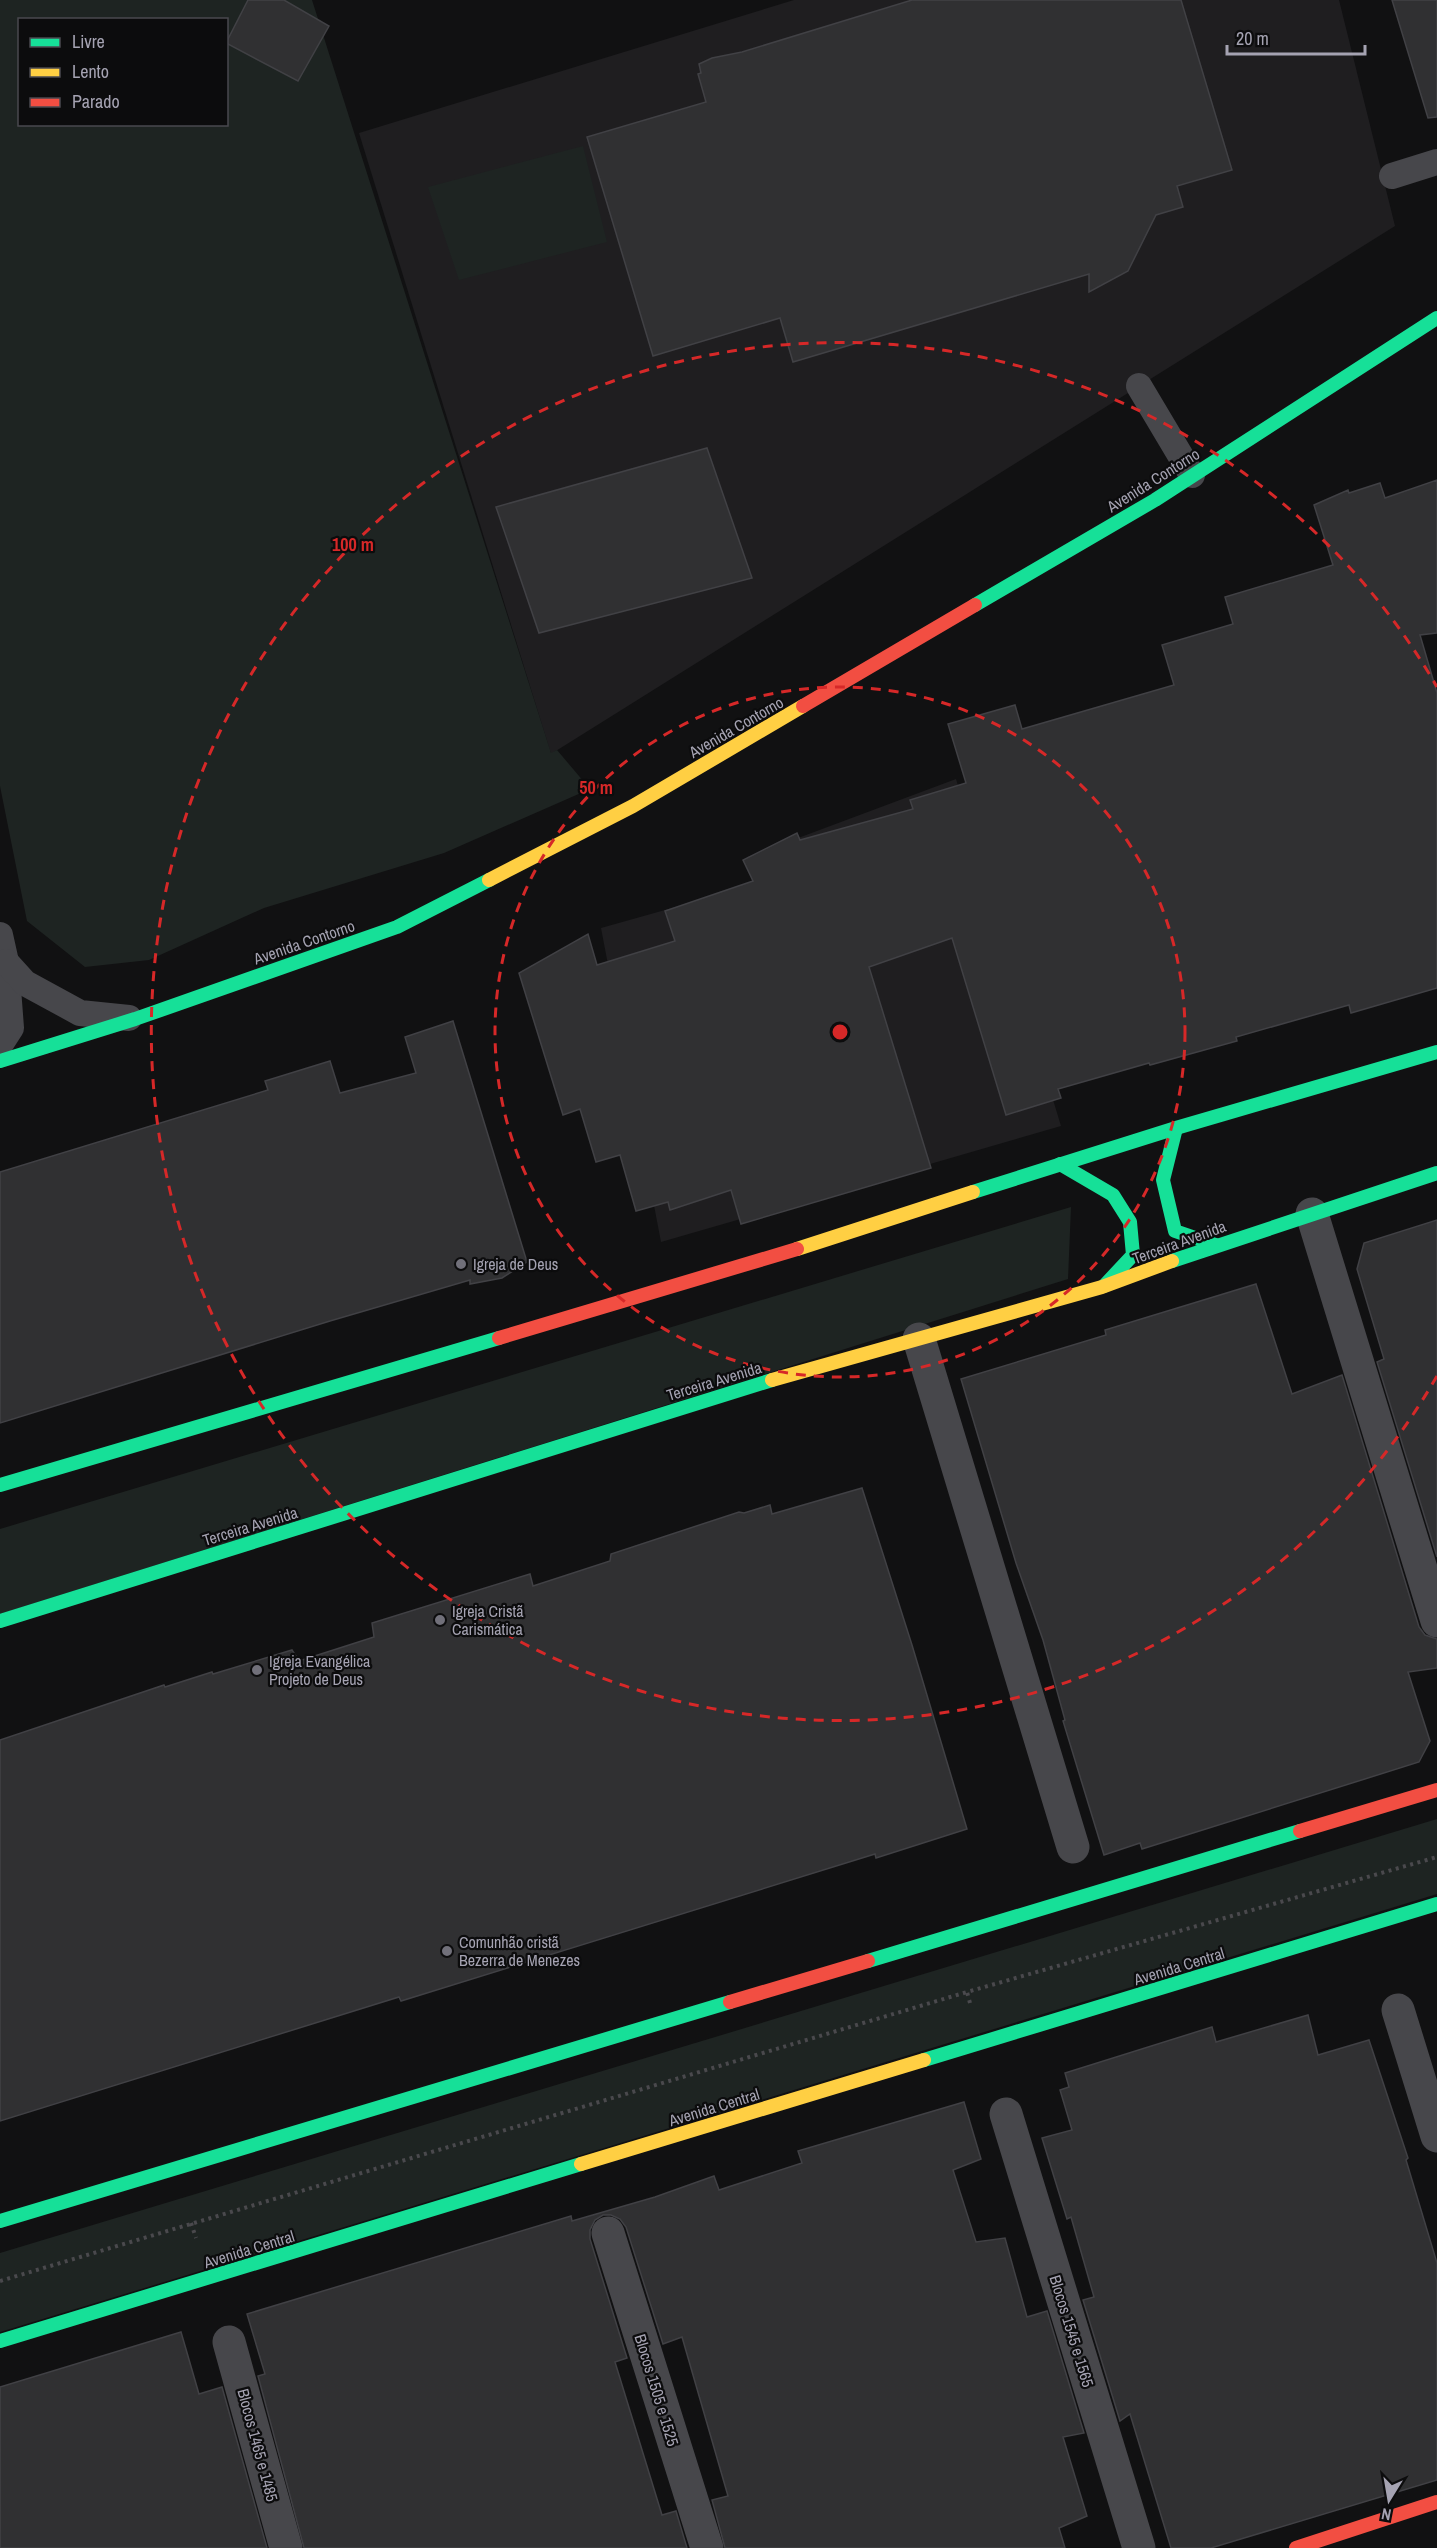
<svg xmlns="http://www.w3.org/2000/svg" width="1437" height="2548" viewBox="0 0 1437 2548" font-family="'Archivo Narrow',sans-serif">
  <style>
    .built { fill: #1f1e20 }
    .green { fill: #1e2422; fill-rule: evenodd }
    .building { fill: #303032; stroke: #414145; stroke-width: 1.5 }
    .lines { fill: none; stroke-linecap: round; stroke-linejoin: round }
    .path { stroke: #4a494d; stroke-width: 4; stroke-dasharray: 3 4.5; stroke-linecap: butt }
    .lane { stroke: #47474b; stroke-width: 26 }
    .street { stroke: #47474b; stroke-width: 33 }
    .fast { stroke: #16e098; stroke-width: 14 }
    .slow { stroke: #ffcf43; stroke-width: 14 }
    .jam { stroke: #f24e42; stroke-width: 14 }
    .ring { fill: none; stroke: #d62828; stroke-width: 3; stroke-dasharray: 10 8 }
    .poi-dot { fill: #71707a; stroke: #0c0c0d; stroke-width: 2 }
    .labels { text-anchor: middle; dominant-baseline: central; stroke-width: 4.5; stroke-linejoin: round; paint-order: stroke }
    .street-label { font-size: 16px; fill: #a5a3b2; stroke: #0c0c0d }
    .poi-label { font-size: 16px; fill: #a5a3b2; stroke: #0c0c0d; text-anchor: start }
    .centre { fill: #d62828; stroke: #0c0c0d; stroke-width: 3 }
    .ring-label { font-size: 18px; text-anchor: middle; font-weight: bold; fill: #d62828; stroke: #0c0c0d; stroke-width: 4.5; stroke-linejoin: round; paint-order: stroke }
  </style>
  <rect width="100%" height="100%" fill="#111112"/>
  <g class="built">
    <path d="M794,0H1339L1395,226L551,754L359,133Z"/>
    <path d="M956,779L1061,1126L661,1242L601,928L754,885L747,857Z"/>
  </g>
  <g class="green">
    <path d="M0,0H312L551,753L557,750L590,789L444,853L264,908L149,960L85,967L27,921L0,786ZM20,20H226V124H20Z"/>
    <path d="M583,146L607,242L459,280L428,187Z"/>
    <path d="M1071,1207L1068,1279L0,1614V1529Z"/>
    <path d="M1437,1819V1894L0,2332V2253Z"/>
  </g>
  <g class="building">
    <path d="M248,0H284L329,26L298,81L226,43Z"/>
    <path d="M912,0H1181L1232,170L1177,186L1183,207L1156,215L1128,271L1089,292V274L793,362L780,318L653,356L587,137L706,102L698,74L701,73L699,64L712,58L742,52Z"/>
    <path d="M1392,0H1437V117L1428,118Z"/>
    <path d="M707,448L752,578L539,633L496,507Z"/>
    <path d="M1437,480V633L1420,635L1437,693V988L1351,1013L1349,1005L1236,1037L1237,1041L1150,1065L1149,1063L1058,1089L1061,1098L1006,1115L952,938L869,967L931,1168L741,1224L731,1190L670,1210L668,1202L636,1211L620,1155L596,1162L580,1109L563,1115L519,973L588,934L597,965L675,941L665,911L753,881L743,860L797,833L800,840L913,809L910,800L966,783L948,724L1015,705L1022,729L1174,685L1162,645L1233,624L1225,597L1333,565L1314,505L1348,490L1349,493L1380,483L1385,498Z"/>
    <path d="M453,1021L527,1262L502,1278L470,1284V1280L330,1321L0,1423V1172L268,1090L265,1081L330,1061L340,1093L416,1073L405,1037Z"/>
    <path d="M1437,1220V1557L1377,1362L1384,1359L1357,1269L1364,1243Z"/>
    <path d="M1256,1284L1292,1394L1342,1375L1419,1627L1425,1635L1437,1639V1668L1408,1672L1430,1741L1419,1762L1142,1849L1140,1843L1104,1855L1063,1721L1065,1720L1043,1640L1016,1563L961,1379L1106,1335L1105,1330Z"/>
    <path d="M862,1488L912,1645L967,1829L876,1858L875,1854L401,2001L399,1997L0,2121V1740L164,1685L165,1687L212,1672L213,1674L292,1650L299,1661L374,1637L372,1623L530,1574L533,1586L610,1561L611,1554L739,1512L744,1513L770,1505L772,1514Z"/>
    <path d="M1308,2015L1318,2055L1369,2040L1408,2158L1406,2160L1437,2263V2480L1211,2548H1171L1130,2414L1120,2421L1083,2300L1094,2297L1071,2217L1067,2219L1042,2138L1072,2130L1060,2090L1069,2087L1065,2073L1212,2027L1216,2042Z"/>
    <path d="M964,2102L981,2159L953,2170L976,2242L1005,2238L1027,2317L1047,2311L1084,2433L1063,2437L1087,2516L1059,2528L1065,2548H725L712,2500L728,2496L682,2337L663,2344L626,2227L620,2219L611,2215H603L595,2220L590,2230V2239L627,2358L615,2362L662,2515L676,2511L687,2548H304L258,2376L265,2374L247,2314L571,2216L572,2221L655,2197L714,2176L719,2190L802,2163L798,2151Z"/>
    <path d="M181,2332L199,2394L222,2387L267,2548H0V2387Z"/>
  </g>
  <g class="lines">
    <g class="path">
      <path d="M970,2003L967,1992L1437,1857"/>
      <path d="M191,2223L196,2238"/>
      <path d="M0,2281L967,1992"/>
    </g>
    <g class="lane">
      <path d="M1392,176L1437,162"/>
      <path d="M1139,386L1192,475"/>
      <path d="M0,935L6,962L11,1028L0,1045"/>
      <path d="M6,962L25,983L80,1013L129,1018"/>
    </g>
    <g class="street">
      <path d="M1312,1214L1437,1621"/>
      <path d="M919,1339L1073,1847"/>
      <path d="M1398,2010L1437,2136"/>
      <path d="M1006,2114L1139,2548"/>
      <path d="M608,2233L707,2548"/>
      <path d="M229,2342L286,2548"/>
    </g>
    <g class="fast">
      <path d="M975,605L1155,500L1437,318"/>
      <path d="M0,1061L135,1019L397,927L489,880"/>
      <path d="M1176,1128L1163,1180L1175,1231L1216,1245"/>
      <path d="M1060,1164L1113,1195L1130,1222L1133,1255L1104,1286"/>
      <path d="M973,1192L1176,1128L1437,1052"/>
      <path d="M1172,1261L1437,1173"/>
      <path d="M0,1485L499,1338"/>
      <path d="M0,1621L772,1380"/>
      <path d="M868,1961L1300,1831"/>
      <path d="M924,2060L1437,1904"/>
      <path d="M0,2221L730,2002"/>
      <path d="M0,2341L581,2164"/>
    </g>
    <g class="slow">
      <path d="M489,880L633,806L803,706"/>
      <path d="M797,1249L973,1192"/>
      <path d="M772,1380L1102,1287L1172,1261"/>
      <path d="M581,2164L924,2060"/>
    </g>
    <g class="jam">
      <path d="M803,706L975,605"/>
      <path d="M499,1338L797,1249"/>
      <path d="M1300,1831L1437,1790"/>
      <path d="M730,2002L868,1961"/>
      <path d="M1296,2548L1437,2502"/>
    </g>
  </g>
  <g class="ring">
    <circle cx="840" cy="1032" r="345"/>
    <path d="M1437 1376A689 689 0 1 1 1437 687"/>
  </g>
  <g class="poi-dot">
    <circle cx="461" cy="1264" r="6"/>
    <circle cx="440" cy="1620" r="6"/>
    <circle cx="257" cy="1670" r="6"/>
    <circle cx="447" cy="1951" r="6"/>
  </g>
  <g class="labels">
    <g class="street-label">
      <text transform="translate(1153 480) rotate(-32)">Avenida Contorno</text>
      <text transform="translate(736 727) rotate(-30)">Avenida Contorno</text>
      <text transform="translate(304 942) rotate(-19)">Avenida Contorno</text>
      <text transform="translate(1179 1242) rotate(-20)">Terceira Avenida</text>
      <text transform="translate(714 1381) rotate(-17)">Terceira Avenida</text>
      <text transform="translate(250 1526) rotate(-17)">Terceira Avenida</text>
      <text transform="translate(1179 1966) rotate(-17)">Avenida Central</text>
      <text transform="translate(714 2107) rotate(-17)">Avenida Central</text>
      <text transform="translate(249 2249) rotate(-17)">Avenida Central</text>
      <text transform="translate(1072 2331) rotate(73)">Blocos 1545 e 1565</text>
      <text transform="translate(657 2390) rotate(73)">Blocos 1505 e 1525</text>
      <text transform="translate(258 2445) rotate(75)">Blocos 1465 e 1485</text>
    </g>
    <g class="poi-label">
      <text x="473" y="1264">Igreja de Deus</text>
      <text x="452" y="1611">Igreja Cristã<tspan x="452" dy="18">Carismática</tspan></text>
      <text x="269" y="1661">Igreja Evangélica<tspan x="269" dy="18">Projeto de Deus</tspan></text>
      <text x="459" y="1942">Comunhão cristã<tspan x="459" dy="18">Bezerra de Menezes</tspan></text>
    </g>
  </g>
  <circle cx="840" cy="1032" r="9" class="centre"/>
  <g class="ring-label">
    <text x="353" y="551">100 m</text>
    <text x="596" y="794">50 m</text>
  </g>
  <rect x="18" y="18" width="210" height="108" fill="#0c0c0d" stroke="#49484f" stroke-width="1.5"/>
  <rect x="30" y="38" width="30" height="9" fill="#16e098" stroke="#49484f" stroke-width="1.5"/>
  <text x="72" y="48" font-size="18" fill="#a5a3b2">Livre</text>
  <rect x="30" y="68" width="30" height="9" fill="#ffcf43" stroke="#49484f" stroke-width="1.5"/>
  <text x="72" y="78" font-size="18" fill="#a5a3b2">Lento</text>
  <rect x="30" y="98" width="30" height="9" fill="#f24e42" stroke="#49484f" stroke-width="1.5"/>
  <text x="72" y="108" font-size="18" fill="#a5a3b2">Parado</text>
  <g transform="translate(1389 2500) rotate(191)" stroke="#0c0c0d" stroke-width="4.5" paint-order="stroke">
  <path d="M0-4.5L10 22L0 15L-10 22Z" fill="#a5a3b2"/>
  <text y="-9" font-size="16" font-weight="bold" text-anchor="middle" fill="#a5a3b2">N</text>
  </g>
  <path d="M1227 45v9h138v-9" fill="none" stroke="#a5a3b2" stroke-width="3"/>
  <text x="1236" y="45" font-size="18" fill="#a5a3b2" stroke="#0c0c0d" stroke-width="4.5" paint-order="stroke">20 m</text>
</svg>
